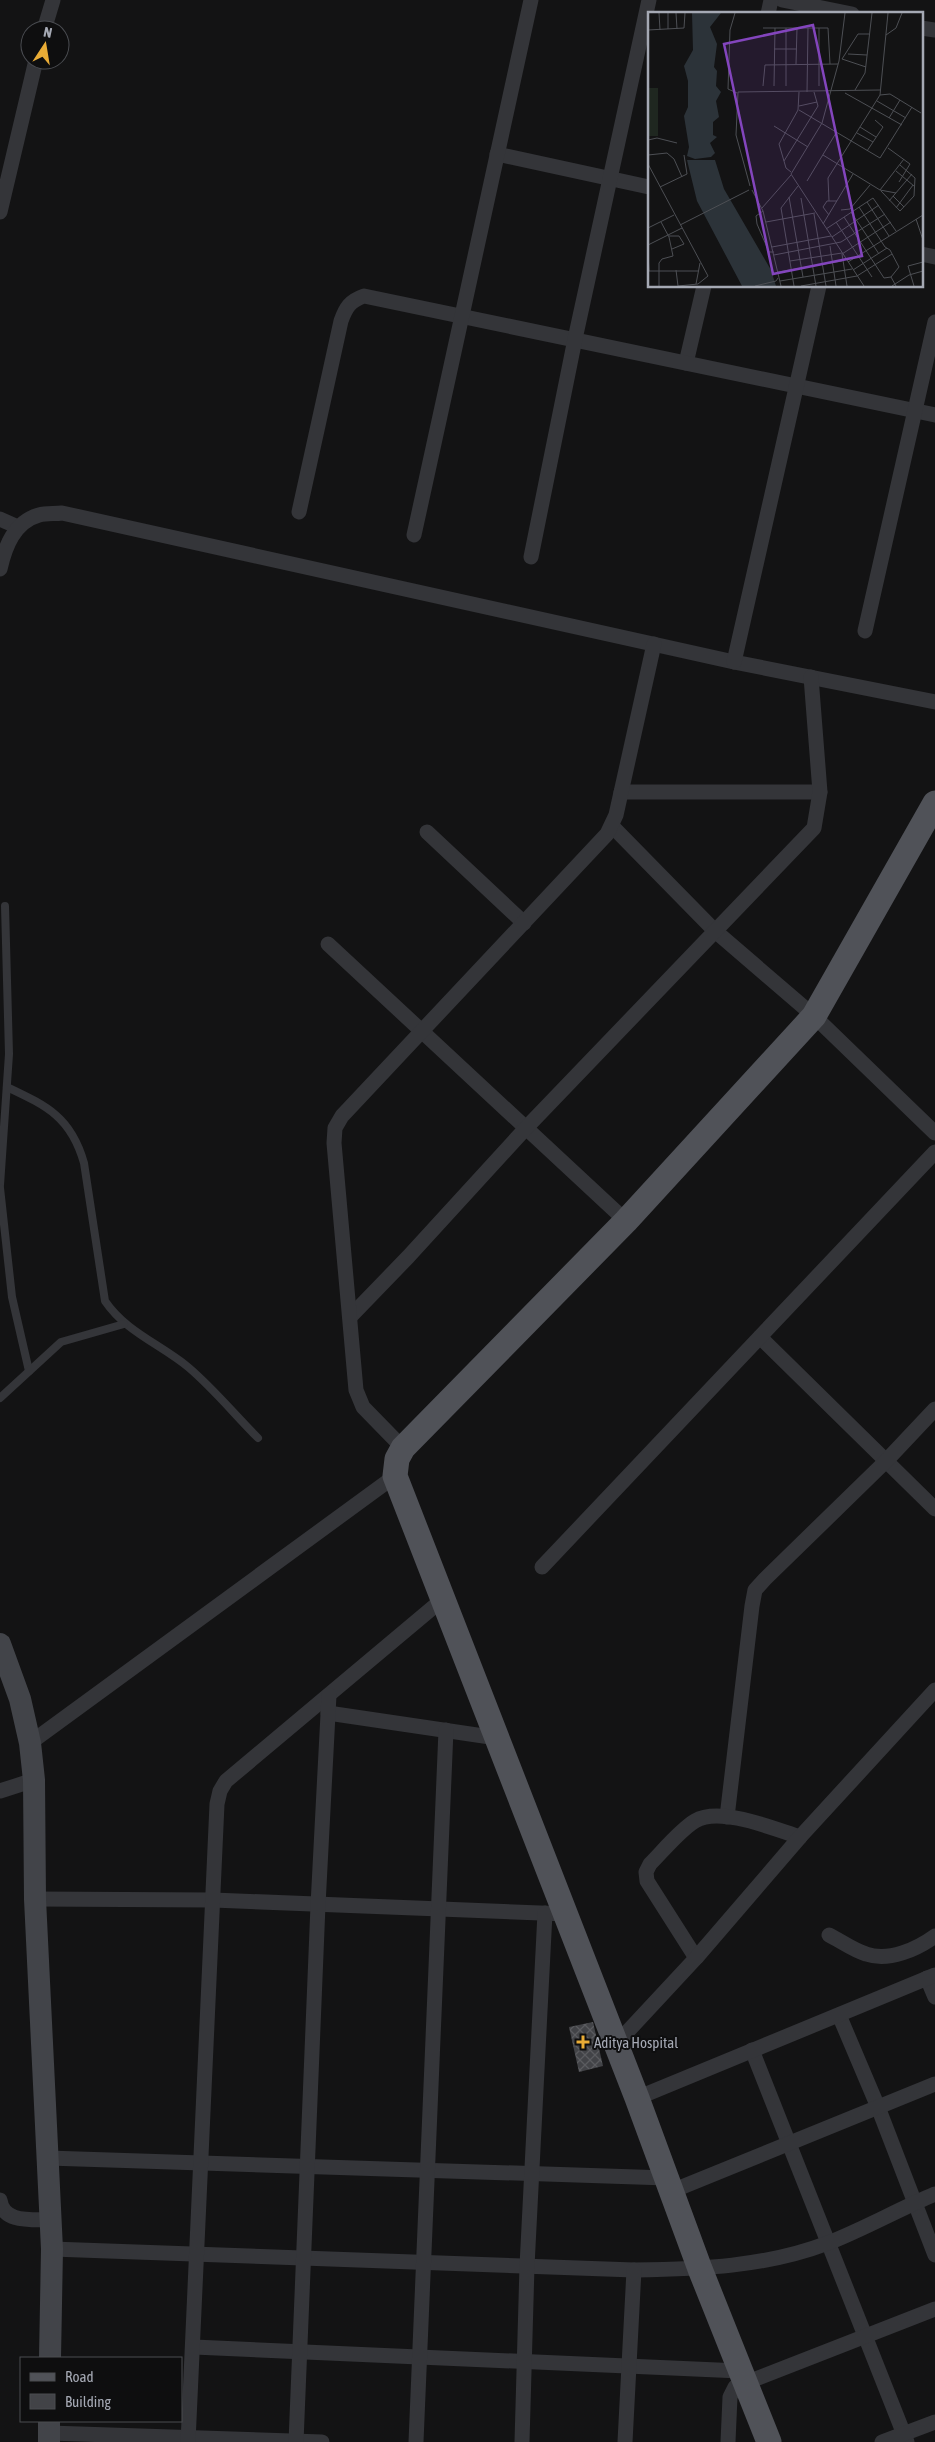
<svg xmlns="http://www.w3.org/2000/svg" width="935" height="2442" viewBox="0 0 935 2442" font-family="'Asap Condensed',sans-serif">
  <style>
    .building { fill: url(#building-cross-hatch) }
    .lines { fill: none; stroke-linecap: round; stroke-linejoin: round }
    .service { stroke: #343539; stroke-width: 8 }
    .minor { stroke: #343539; stroke-width: 15 }
    .secondary { stroke: #424449; stroke-width: 22 }
    .primary { stroke: #505258; stroke-width: 25 }
    .poi-dot { fill: #e9ac36; stroke: #0e0e0f; stroke-width: 2 }
    .labels { text-anchor: middle; dominant-baseline: central; stroke-width: 4; stroke-linejoin: round; paint-order: stroke }
    .poi-label { font-size: 15px; fill: #a5a9b4; stroke: #0e0e0f; text-anchor: start }
    .inset-road { fill: none; stroke: #4d4f54; stroke-width: 1 }
    .view { fill: #8345bd; fill-opacity: 0.15; stroke: #8345bd; stroke-width: 2.5 }
    .inset-edge { fill: none; stroke: #a5a9b4; stroke-width: 2.5 }
  </style>
  <defs>
    <pattern id="building-cross-hatch" width="8" height="8" patternUnits="userSpaceOnUse" patternTransform="scale(1.25)"><rect width="8" height="8" fill="#424347"/><path d="M0 0l8 8M0 8l8-8" fill="none" stroke="#5a5b5f"/></pattern>
  </defs>
  <rect width="100%" height="100%" fill="#131314"/>
  <path class="building" d="M593,2022L603,2066L579,2072L569,2027Z"/>
  <g class="lines">
    <g class="service">
      <path d="M7,1087C47,1106 71,1117 84,1163L105,1301C126,1332 160,1344 188,1367C213,1388 235,1415 258,1438"/>
      <path d="M0,1185L9,1054L5,906"/>
      <path d="M0,1188L12,1297L29,1371"/>
      <path d="M0,1398L61,1342L124,1324"/>
    </g>
    <g class="minor">
      <path d="M782,0L852,14"/>
      <path d="M768,14L771,0"/>
      <path d="M921,28L935,30"/>
      <path d="M44,30L53,0"/>
      <path d="M497,154L649,187"/>
      <path d="M0,212L36,60"/>
      <path d="M921,254L935,257"/>
      <path d="M686,363L704,286"/>
      <path d="M299,512L341,321C346,307 350,301 364,296L935,415"/>
      <path d="M0,519L18,527"/>
      <path d="M414,535L531,0"/>
      <path d="M531,557L575,339L649,0"/>
      <path d="M0,569C5,547 14,522 39,515C46,513 55,514 62,513L734,662L935,702"/>
      <path d="M865,631L935,322"/>
      <path d="M734,662L819,286"/>
      <path d="M621,792H820"/>
      <path d="M612,826L714,930L814,1016L935,1133"/>
      <path d="M427,832L524,923"/>
      <path d="M328,944L626,1221"/>
      <path d="M350,1317L408,1257L526,1128L814,828L820,792L811,677"/>
      <path d="M760,1337L935,1509"/>
      <path d="M403,1448L363,1407L356,1390L334,1143L335,1128L342,1116L607,834L616,815L654,644"/>
      <path d="M542,1567L935,1152"/>
      <path d="M328,1713L497,1738"/>
      <path d="M30,1743L395,1476"/>
      <path d="M0,1791L34,1780"/>
      <path d="M727,1817L752,1606L755,1590L765,1579L886,1461L935,1409"/>
      <path d="M35,1899L213,1900L566,1914"/>
      <path d="M829,1935C841,1941 853,1950 866,1954C889,1962 917,1949 935,1936"/>
      <path d="M696,1958L647,1881L646,1872L650,1864C663,1851 680,1830 695,1821C720,1806 774,1829 800,1837"/>
      <path d="M927,1978L935,1997"/>
      <path d="M839,2015L878,2107L935,2255"/>
      <path d="M616,2044L696,1958L800,1837L935,1690"/>
      <path d="M752,2050L907,2442"/>
      <path d="M637,2098L935,1975"/>
      <path d="M48,2158L667,2178"/>
      <path d="M672,2191L935,2084"/>
      <path d="M0,2200C3,2224 33,2219 51,2220"/>
      <path d="M52,2249L634,2270C700,2269 765,2267 828,2243C864,2229 899,2209 935,2194"/>
      <path d="M194,2347L740,2371"/>
      <path d="M49,2433L322,2442"/>
      <path d="M188,2442L217,1804L220,1791L226,1781L443,1599"/>
      <path d="M296,2442L318,1905L329,1695"/>
      <path d="M416,2442L446,1730"/>
      <path d="M522,2442L527,2266L545,1913"/>
      <path d="M625,2442L634,2270"/>
      <path d="M728,2442L730,2397L735,2387L935,2309"/>
      <path d="M882,2442L935,2422"/>
    </g>
    <g class="secondary">
      <path d="M0,1644L20,1699L30,1743L34,1780L35,1899L52,2249L50,2358"/>
      <path d="M49,2442V2421"/>
    </g>
    <path class="primary" d="M769,2442L700,2269L637,2098L395,1476L397,1459L403,1448L626,1221L814,1016L935,803"/>
  </g>
  <path class="poi-dot" d="M580.5 2034.5h5v5h5v5h-5v5h-5v-5h-5v-5h5z"/>
  <g class="labels">
    <g class="poi-label">
      <text x="594" y="2042">Aditya Hospital</text>
    </g>
  </g>
  <g transform="translate(648 12)">
    <rect width="275" height="275" fill="#131314"/>
    <path d="M0,76H10V124H0Z" fill="#1f2720"/>
    <path d="M44,1H73L62,15L69,32L66,55L69,59L68,74L73,80L68,89L71,105L65,110V123L69,125L62,131L67,141L63,145L47,147L39,144L41,135L36,104L40,95V69L36,54L45,38ZM39,148H67L76,177L123,258L128,274H94L49,189Z" fill="#2c3339"/>
    <path class="inset-road" d="M11,1L12,18M20,1V17M28,1L29,17M87,1L82,18L80,77L89,81M197,1L191,49L174,111L143,162L216,274M115,16H180L182,52M138,16V74M0,18L36,16L37,1M238,23L248,16L254,1M126,37H149M200,42L219,43M194,47L210,22H221M194,47L218,55M148,52L149,16M115,74L117,53L190,52M126,74L127,16M171,74V16M207,78L217,61L224,1M159,80L160,16M197,81L254,113M232,83L242,82L273,101M229,89L258,106M151,94L169,90M151,98L232,146L264,95M241,106L252,88M126,114L160,135M212,115L228,125M209,121L225,130M0,128L9,126L29,131M240,136L262,152L251,170M219,139L235,115L227,108M0,143L19,141L26,147L34,165M175,143L232,178L248,181M136,149L170,94L166,80M0,152L60,264L50,272L30,274M248,159L266,174M143,160L138,156L131,132L150,98L151,80M159,169L188,121M102,174L88,123L90,80L232,78M12,175L39,162L36,143M104,178L115,199L133,274M232,178L256,147M233,179L252,199L266,184L267,166L252,153M245,184L256,195M141,185L155,265M153,186L168,274M181,189L180,166L232,83L240,1M241,189L264,162M219,190L241,224M211,195L237,235L242,238L251,255L243,265L248,274M114,196L143,163M248,196L265,173M193,198L202,197L222,173M115,199L108,204L109,212L121,240H126M203,200L231,242M166,202L178,274M181,203L175,195L179,189H189M196,205L236,266L243,265M268,207L275,228M118,210L167,201M188,210L224,265M175,212L205,162M32,213L101,178M0,216L26,203M178,217L225,186L248,219M21,224H31L36,232L24,237M184,225L231,193M0,233L34,216M182,234L188,274M124,235L183,224M0,241L1,259M126,243L193,230L237,202M142,249L194,241M200,250L275,203M28,258L30,274M205,258L239,236M0,259H51M130,260L194,249M132,269L204,257M48,272L52,251M11,274V251L14,247L25,244L21,225L13,210M107,274L128,269L130,266M146,274L133,196L150,174M153,274L209,264L244,242M199,274L194,242L243,210M244,274L261,263L275,259M266,274L260,254L275,250"/>
    <path class="view" d="M165,13L214,244L125,262L76,32Z"/>
    <rect width="275" height="275" class="inset-edge"/>
  </g>
  <rect x="20" y="2357" width="162" height="65" fill="#0e0e0f" stroke="#4a4c51"/>
  <rect x="30" y="2373" width="25" height="8" fill="#505258" stroke="#4a4c51"/>
  <text x="65" y="2382" font-size="15" fill="#a5a9b4">Road</text>
  <rect x="30" y="2394" width="25" height="15" fill="#424347" stroke="#4a4c51"/>
  <text x="65" y="2407" font-size="15" fill="#a5a9b4">Building</text>
  <g transform="translate(45 45) rotate(12)"><circle r="24" fill="#0e0e0f" stroke="#4a4c51"/>
  <path d="M0-4L9 19L0 12L-9 19Z" fill="#e9ac36"/>
  <text y="-8" font-size="14" font-weight="bold" text-anchor="middle" fill="#a5a9b4">N</text>
  </g>
</svg>
